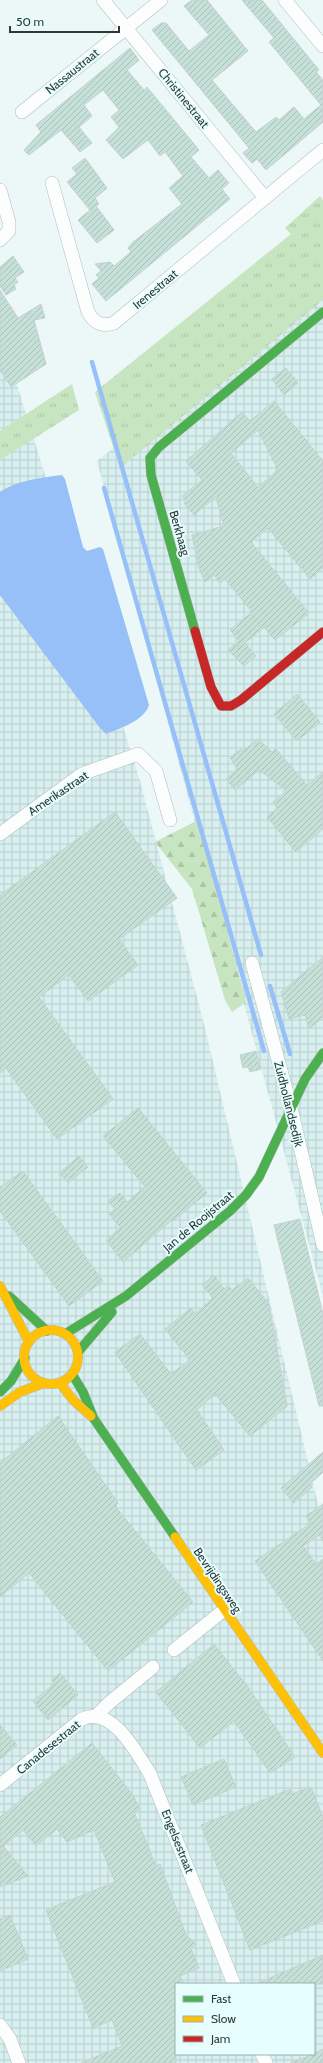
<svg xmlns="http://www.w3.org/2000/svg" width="323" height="2063" viewBox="0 0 323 2063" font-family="Cabin,sans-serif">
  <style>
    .industrial { fill: url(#industrial-grid); fill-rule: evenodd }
    .grass { fill: url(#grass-tufts) }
    .forest { fill: url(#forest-firs) }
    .water { fill: #96c0f7 }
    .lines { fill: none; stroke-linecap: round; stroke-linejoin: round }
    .stream { stroke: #96c0f7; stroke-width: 4.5 }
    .building { fill: url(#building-hatch); stroke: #c7d0cf; fill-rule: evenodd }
    .street-casing { stroke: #b4bdbd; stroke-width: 14 }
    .fast-casing { stroke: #b4bdbd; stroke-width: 10 }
    .slow-casing { stroke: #b4bdbd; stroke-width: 10 }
    .jam-casing { stroke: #b4bdbd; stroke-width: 10 }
    .street { stroke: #fcfefe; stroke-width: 13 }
    .fast { stroke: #4caf50; stroke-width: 9 }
    .slow { stroke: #ffc107; stroke-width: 9 }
    .jam { stroke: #c62828; stroke-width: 9 }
    .labels { text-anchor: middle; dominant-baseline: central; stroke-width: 4; stroke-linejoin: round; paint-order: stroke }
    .street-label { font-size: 12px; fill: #2e3838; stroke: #e6fefe }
  </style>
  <defs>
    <pattern id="industrial-grid" width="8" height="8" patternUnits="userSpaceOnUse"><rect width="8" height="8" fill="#d8efef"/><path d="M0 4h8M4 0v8" fill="none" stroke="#bacece"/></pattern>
    <pattern id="grass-tufts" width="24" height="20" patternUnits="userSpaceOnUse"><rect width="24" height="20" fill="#c7e5c0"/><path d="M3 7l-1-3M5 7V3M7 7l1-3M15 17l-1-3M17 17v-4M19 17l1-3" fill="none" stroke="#abc5a6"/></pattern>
    <pattern id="forest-firs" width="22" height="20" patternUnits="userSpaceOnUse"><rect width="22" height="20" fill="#c7e5c0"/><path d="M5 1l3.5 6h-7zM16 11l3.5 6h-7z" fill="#abc5a6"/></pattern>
    <pattern id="building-hatch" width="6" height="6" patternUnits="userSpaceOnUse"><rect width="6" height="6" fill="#c4e0d7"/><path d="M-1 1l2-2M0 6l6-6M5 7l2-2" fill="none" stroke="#a9c1b9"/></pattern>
  </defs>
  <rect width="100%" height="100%" fill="#ecf8f8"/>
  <g class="industrial">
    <path d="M323,282V1296L97,461Z"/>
    <path d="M0,330L140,781L203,1020L323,1525V2063H0ZM176,1984H314V2054H176Z"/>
  </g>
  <g class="grass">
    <path d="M320,196L323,200V300L120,468L95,392L291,234L285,228Z"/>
    <path d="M72,384L79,410L0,460V431Z"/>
  </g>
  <path class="forest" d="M198,820L246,1002L232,1012L225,1000L192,889L155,842Z"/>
  <path class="water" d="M62,475L65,479L83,547L87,551L100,547L103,549L149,705C144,721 120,728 106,734L100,728L0,595V492C17,480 41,478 62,475Z"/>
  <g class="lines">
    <g class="stream">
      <path d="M92,362L261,955"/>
      <path d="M104,488L264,1051"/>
      <path d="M270,986L290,1054"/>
    </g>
  </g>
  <g class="building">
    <path d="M192,0H207L248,51L212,80L256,132L276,117L279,120L294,107L304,119L321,105L269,42L274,38L242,0H262L319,70L316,72L323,80V122L266,170L257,159L252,163L243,153L249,148L152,30L161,23H166L189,51L209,35L184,6Z"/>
    <path d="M130,48L139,60L127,70L144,90L147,87L199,150L191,157L209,178L218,170L229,183L222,189L230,199L106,301L92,284L99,278L96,275L101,271L95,264L110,262L114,266L131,252L128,248L133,242L182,204L169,188L183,176L165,152L160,156L148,140L123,159L106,140L119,127L111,117L119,110L103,90L84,105L92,116L79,127L92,143L80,152L61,130L29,155L24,150L41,132L36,125Z"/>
    <path d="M85,158L107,188L95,198L99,204L96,206L114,230L97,243L78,220L90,210L67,182L77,174L72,168Z"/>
    <path d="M13,256L24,272L15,278L18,282L14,285L16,289L6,295L0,286V267Z"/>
    <path d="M0,290L18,318L41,304L45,318L34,320L46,364L11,387L0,370Z"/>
    <path d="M286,368L298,383L284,395L272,379Z"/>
    <path d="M274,401L323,461V568L310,579L268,528L251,542L309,613L275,640L264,627L245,643L256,656L244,666L228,650L239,641L230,630L252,612L225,579L220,583L214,575L205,582L199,568L192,535L224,526L216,497L194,515L184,503L186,501L182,496L202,480L186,461L242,412L250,421ZM258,430L278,470L258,487L231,453Z"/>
    <path d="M297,694L320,722L297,741L274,714Z"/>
    <path d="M258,739L272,752L276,749L307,785L323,772V829L296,852L267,817L278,808L273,802L287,791L259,770L235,790L226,779L238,769L230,758L241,749L243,751Z"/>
    <path d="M115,812L177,898L119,939L138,965L88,1001L69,975L39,997L113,1099L57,1139L6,1068L0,1073V895Z"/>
    <path d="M323,957V1017L309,1029L305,1015L289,1019L281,992Z"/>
    <path d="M256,1051L261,1069L250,1072L248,1067L243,1068L240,1055Z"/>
    <path d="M138,1108L207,1193L173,1221L172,1220L123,1262L106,1240L121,1228L109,1214L115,1209L108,1201L120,1193L127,1202L145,1187L103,1136Z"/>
    <path d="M79,1156L88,1167L68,1183L59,1173Z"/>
    <path d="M23,1171L103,1281L69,1306L0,1211V1187Z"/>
    <path d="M300,1219L323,1314V1406H319L274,1225Z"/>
    <path d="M214,1275L224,1289L228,1285L232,1290L248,1278L269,1304L287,1406L250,1436L215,1394L197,1410L224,1450L196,1470L115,1352L140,1334L171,1374L190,1360L165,1329L191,1308L195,1314L213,1298L202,1285Z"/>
    <path d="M58,1416L118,1503L115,1506L193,1602L108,1671L29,1573L0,1597V1463Z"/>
    <path d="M323,1452V1472L310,1484L312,1487L294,1503L281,1488Z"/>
    <path d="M323,1504V1541L319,1535L303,1546L316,1564L323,1559V1661L255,1561L311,1523L306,1516Z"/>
    <path d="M214,1644L248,1687L295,1757L270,1773L234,1721L200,1748L156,1692Z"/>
    <path d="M60,1673L78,1695L48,1720L33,1701L55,1683L52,1680Z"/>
    <path d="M0,1725L17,1745L0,1759Z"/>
    <path d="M92,1743L133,1795L140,1809L134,1812L156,1866L160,1864L186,1935L196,1944L191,1949L199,1968L180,1976L184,1984H176V2063H81L122,2046L112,2020L93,2028L46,1910L115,1882L94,1830L67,1842L57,1829L36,1846L23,1830L3,1846L28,1876L0,1887V1817Z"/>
    <path d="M224,1759L236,1787L193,1805L181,1777Z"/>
    <path d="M311,1787L323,1817V1921L250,1950L201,1825L290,1789L292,1794Z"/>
    <path d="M10,1915L28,1959L0,1971V1919Z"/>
    <path d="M323,1955V1984H256Z"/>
    <path d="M323,2049V2063H290L314,2054Z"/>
  </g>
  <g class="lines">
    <defs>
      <g id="street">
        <path d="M103,0L265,198"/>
        <path d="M285,0L323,46"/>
        <path d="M22,112L161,0"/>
        <path d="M52,183L88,312C94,323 102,327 114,323L323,150"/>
        <path d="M0,190L9,222V231L0,240"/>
        <path d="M0,834L82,774L138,754L156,771L170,820"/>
        <path d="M252,963L291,1108L323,1245"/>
        <path d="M174,1650L224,1610"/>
        <path d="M96,1716L109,1703L153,1667"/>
        <path d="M0,1785L82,1719C112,1705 137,1753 150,1774L234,1984"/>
        <path d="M0,2025L10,2039L19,2063"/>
        <path d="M262,2054L266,2063"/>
      </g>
      <g id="fast">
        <path d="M195,631L151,475L150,458L159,447L323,312"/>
        <path d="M9,1296L47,1331"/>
        <path d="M65,1334L126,1296L230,1211L246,1195L259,1177L305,1079L323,1053"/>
        <path d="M78,1352L112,1312"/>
        <path d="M72,1374L83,1392L94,1419L175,1537"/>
        <path d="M0,1392L11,1381L25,1358"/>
      </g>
      <g id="slow">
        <path d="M0,1286L29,1342"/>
        <circle cx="51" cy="1357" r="27"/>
        <path d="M60,1383L73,1400L91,1416"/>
        <path d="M0,1406L20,1392L44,1383"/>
        <path d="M175,1537L323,1753"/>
      </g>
      <path id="jam" d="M195,631L211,687L221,706H231L241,700L323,632"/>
    </defs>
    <use href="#street" class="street-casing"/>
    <use href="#fast" class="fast-casing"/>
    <use href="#slow" class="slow-casing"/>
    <use href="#jam" class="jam-casing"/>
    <use href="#street" class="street"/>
    <use href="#fast" class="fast"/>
    <use href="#slow" class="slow"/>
    <use href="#jam" class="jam"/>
  </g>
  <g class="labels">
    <g class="street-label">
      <text transform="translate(72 71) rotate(-39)">Nassaustraat</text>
      <text transform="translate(184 98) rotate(51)">Christinestraat</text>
      <text transform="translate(155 289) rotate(-40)">Irenestraat</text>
      <text transform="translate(180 533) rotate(74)">Berkhaag</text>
      <text transform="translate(58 793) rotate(-34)">Amerikastraat</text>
      <text transform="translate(289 1104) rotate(76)">Zuidhollandsedijk</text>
      <text transform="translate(198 1221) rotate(-40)">Jan de Rooijstraat</text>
      <text transform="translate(218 1580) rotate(56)">Bevrijdingsweg</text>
      <text transform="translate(48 1747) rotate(-39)">Canadesestraat</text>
      <text transform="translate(178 1841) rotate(68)">Engelsestraat</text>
    </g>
  </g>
  <rect x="175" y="1983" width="140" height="72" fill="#e6fefe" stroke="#9cafaf"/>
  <rect x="183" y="1996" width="20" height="6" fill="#4caf50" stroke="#9cafaf"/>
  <text x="211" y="2003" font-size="12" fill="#2e3838">Fast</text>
  <rect x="183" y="2016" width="20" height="6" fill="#ffc107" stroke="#9cafaf"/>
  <text x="211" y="2023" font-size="12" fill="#2e3838">Slow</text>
  <rect x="183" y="2036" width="20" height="6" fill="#c62828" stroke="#9cafaf"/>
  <text x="211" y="2043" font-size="12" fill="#2e3838">Jam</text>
  <path d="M10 26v6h109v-6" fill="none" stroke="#2e3838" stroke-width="2"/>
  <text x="16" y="26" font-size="12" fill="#2e3838" stroke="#e6fefe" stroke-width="3" paint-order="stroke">50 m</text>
</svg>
